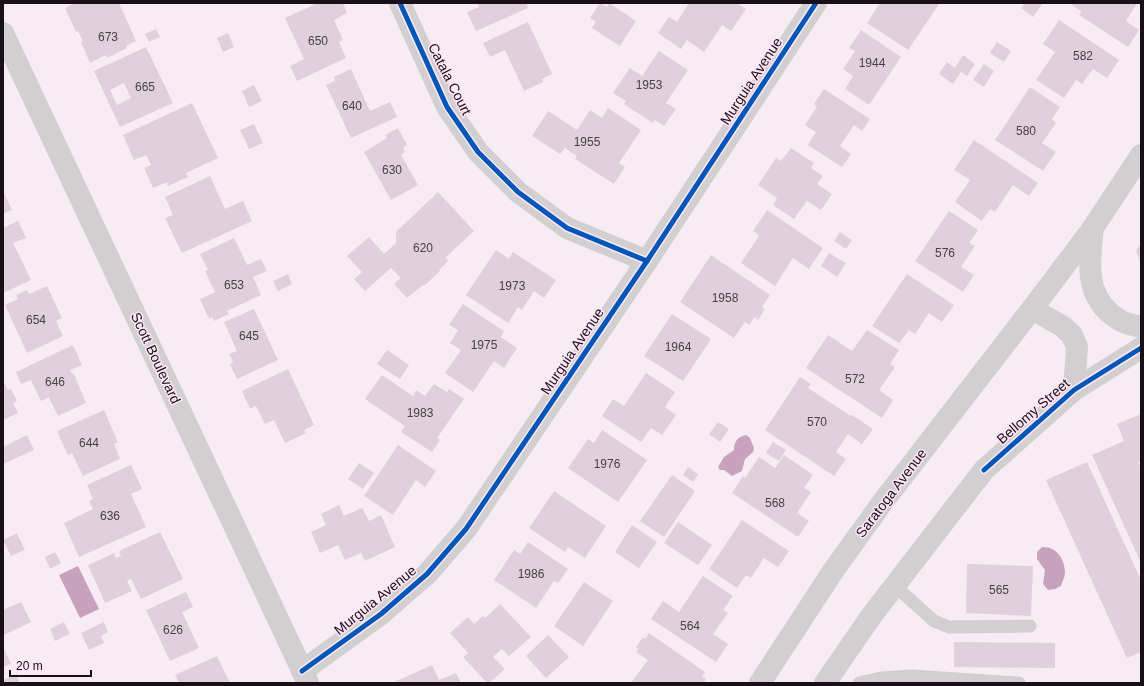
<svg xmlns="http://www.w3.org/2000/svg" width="1144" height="686" viewBox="0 0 1144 686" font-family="Helvetica,sans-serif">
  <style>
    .water { fill: #c8a2bd }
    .building { fill: #dfd0db; fill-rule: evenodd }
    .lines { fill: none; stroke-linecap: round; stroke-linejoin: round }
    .service { stroke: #d2cfd1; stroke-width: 13 }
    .minor { stroke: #d2cfd1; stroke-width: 22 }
    .secondary { stroke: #d2cfd1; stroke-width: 22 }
    .cycleway-casing { stroke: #fee6f6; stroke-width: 8 }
    .cycleway { stroke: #0057b8; stroke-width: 5 }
    .labels { text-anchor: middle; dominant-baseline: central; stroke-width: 3; stroke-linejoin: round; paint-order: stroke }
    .number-label { font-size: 12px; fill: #4a4048 }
    .street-label { font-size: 14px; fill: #191017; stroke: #fee6f6 }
  </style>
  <rect width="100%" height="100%" fill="#f8ecf4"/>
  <g class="water">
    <path d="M746,435L750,438L754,448L753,452L745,459L742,471L732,476L724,470H720L718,467L724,457L734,450C734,442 737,437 746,435Z"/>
    <path d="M1042,547C1056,546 1065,559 1065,573C1065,577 1062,582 1061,586L1055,589L1048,590L1043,584L1045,570L1037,559V552Z"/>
    <path d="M78,566L99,609L80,618L59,575Z"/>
  </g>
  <g class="building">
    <path d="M75,3H119L136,41L126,46L127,48L107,58L106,55L90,63L81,42L83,41L78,31L76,32L65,8Z"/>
    <path d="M318,3H343L347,13L334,20L343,40L339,42L346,58L297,81L290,66L304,59L285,18Z"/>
    <path d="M477,3H526L528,8L476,31L467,12L479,7Z"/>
    <path d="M600,3L607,7L609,3L636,21L620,46L592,28L596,22L590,18Z"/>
    <path d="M689,3H737L746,9L731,31L722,25L704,52L687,40L681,49L658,33L669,17L677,22Z"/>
    <path d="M880,3H937L939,4L908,50L867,23Z"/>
    <path d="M1025,3H1043L1033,17L1021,8Z"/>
    <path d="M1073,3H1137L1126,21L1139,30L1128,47L1079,15L1082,12L1072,5Z"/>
    <path d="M1059,20L1119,60L1107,78L1093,69L1082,84L1076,80L1064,98L1036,80L1055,52L1043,44Z"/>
    <path d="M528,22L552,74L542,79L543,82L524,91L505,50L490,57L483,43Z"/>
    <path d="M156,29L160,37L149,42L145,34Z"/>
    <path d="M861,30L901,57L869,105L845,89L853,76L843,69L855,51L849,48Z"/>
    <path d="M228,33L234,47L223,52L217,38Z"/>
    <path d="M997,42L1011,51L1004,62L990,53Z"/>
    <path d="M146,47L173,103L120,127L94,71ZM124,83L131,98L117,105L110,90Z"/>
    <path d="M659,51L688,70L666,103L676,109L664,126L655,120L653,123L624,104L626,101L613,93L630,68L642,76Z"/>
    <path d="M963,55L975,64L967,76L961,72L953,84L939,74L947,62L955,68Z"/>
    <path d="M984,64L994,71L984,87L973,80Z"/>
    <path d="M351,69L370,111L390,102L397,117L351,138L326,85L335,81L334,77Z"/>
    <path d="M254,85L262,101L249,107L242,91Z"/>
    <path d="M1030,87L1060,107L1052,119L1056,123L1042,143L1056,152L1043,171L995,140Z"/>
    <path d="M824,89L870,119L862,131L854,125L840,146L851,154L842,167L808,145L816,132L805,125L817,107L814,104Z"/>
    <path d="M192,103L218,158L186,173L188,177L168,186L167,182L153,188L144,168L151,165L146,155L134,160L123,135Z"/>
    <path d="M608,108L641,130L619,163L625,167L614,184L575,159L577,156L565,148L560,154L532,136L548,111L577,130L590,110L602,118Z"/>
    <path d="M254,124L263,143L249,149L240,130Z"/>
    <path d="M398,128L407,145L403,148L405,152L401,155L418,185L391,200L364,152L387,138L385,135Z"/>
    <path d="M974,140L1038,183L1029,196L1013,185L995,212L990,209L982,221L955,202L970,180L954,170Z"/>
    <path d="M791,148L814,163L811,168L823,176L817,184L832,194L821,210L807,201L794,219L773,205L777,198L758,185L776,158L781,161Z"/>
    <path d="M210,176L225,209L243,201L252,221L182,253L165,218L173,215L165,197Z"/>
    <path d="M3,191L12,210L3,214Z"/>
    <path d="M438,192L474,231L446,257L448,261L439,270L440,271L424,286L423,285L407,298L394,284L401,278L391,268L365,291L354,279L362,272L347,256L369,237L384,254L396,243V232Z"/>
    <path d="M767,210L823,248L809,269L793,258L775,286L741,263L759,236L753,231Z"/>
    <path d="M949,211L978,230L969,243L975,246L961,267L974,275L963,292L915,261Z"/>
    <path d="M18,221L26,238L13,243L31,280L3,293V228Z"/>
    <path d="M840,232L852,240L846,249L834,241Z"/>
    <path d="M234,238L247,265L261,259L267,271L253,277L261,295L227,311L229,314L214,321L212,317L209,319L200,299L215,292L205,271L208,270L200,254Z"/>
    <path d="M1141,243V263L1136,251Z"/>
    <path d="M496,250L509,259L513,252L556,280L544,298L534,291L522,310L518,307L508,323L466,295Z"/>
    <path d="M829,253L846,263L837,277L821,266Z"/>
    <path d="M711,255L770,295L762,307L765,309L758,320L755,317L749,325L745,322L734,338L680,302Z"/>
    <path d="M288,274L292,284L278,291L273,281Z"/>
    <path d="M907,274L954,305L942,322L929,313L915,334L909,330L899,343L872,326Z"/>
    <path d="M47,286L62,318L56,321L63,336L27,353L5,305L18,299L16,295L27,290L29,294Z"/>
    <path d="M463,304L504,331L501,337L517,348L504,368L494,361L473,392L445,373L461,350L450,343L458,330L449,325Z"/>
    <path d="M254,309L278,360L237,379L230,364L233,362L229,354L237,351L224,322Z"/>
    <path d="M672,314L711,339L683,381L644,356Z"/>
    <path d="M867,330L899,350L890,364L895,367L879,390L893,400L882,418L806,368L828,335L852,351Z"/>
    <path d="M73,345L82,365L70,370L72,374H74L86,403L58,416L49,397L41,401L31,380L21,384L16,372Z"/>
    <path d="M387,350L409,365L400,379L377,364Z"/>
    <path d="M288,369L314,425L304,430L306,433L285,443L274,420L265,424L256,406L250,409L242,391Z"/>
    <path d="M646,373L675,392L665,407L676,415L662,435L651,428L641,442L602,416L613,399L624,406Z"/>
    <path d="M382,375L413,396L416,390L425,396L434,384L447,392L449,389L464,399L437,438L440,440L432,452L401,432L405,426L365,399Z"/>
    <path d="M800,377L811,384L808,388L851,416L852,415L873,429L862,444L848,434L836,452L846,459L834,476L765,430Z"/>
    <path d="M3,380L8,390L11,389L17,401L13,403L18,413L3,420Z"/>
    <path d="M104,410L118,442L114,444L120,459L83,476L72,453L68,455L57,431Z"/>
    <path d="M1141,414V461L1138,462L1141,468V563L1092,455L1124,441L1117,424Z"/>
    <path d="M718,422L729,429L720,442L709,434Z"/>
    <path d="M602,430L647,460L618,502L568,468L588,439L594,443Z"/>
    <path d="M27,435L34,450L3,464V447Z"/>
    <path d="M773,442L786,450L779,461L766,453Z"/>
    <path d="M398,445L436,471L425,487L416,480L393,515L364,496Z"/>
    <path d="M784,455L813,475L804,488L811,492L797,513L809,521L798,537L732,493L743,476L745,478L759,457L775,468Z"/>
    <path d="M1087,462L1141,580V652L1127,658L1046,480Z"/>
    <path d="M359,463L374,473L363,489L348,479Z"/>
    <path d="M131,465L142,489L131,494L146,527L79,557L64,523L93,509L89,501L93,499L87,485Z"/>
    <path d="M688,467L698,474L693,482L683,475Z"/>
    <path d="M672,475L695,491L664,537L640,521Z"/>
    <path d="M554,491L606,526L585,558L568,547L565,552L529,528Z"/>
    <path d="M339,505L344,516L362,508L369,521L381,515L395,547L365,561L361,553L345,560L338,545L320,553L311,532L326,525L321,514Z"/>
    <path d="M742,520L789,551L778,567L764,558L751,578L746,575L737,588L709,569Z"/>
    <path d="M678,522L712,545L698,565L664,543Z"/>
    <path d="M632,525L657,542L639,568L615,552Z"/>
    <path d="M160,532L183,579L141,599L131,579L127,581L132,591L105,603L88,565L114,553L116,558L121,556L119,551Z"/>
    <path d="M17,533L25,550L11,556L3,540Z"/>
    <path d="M528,542L568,569L558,583L554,581L536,608L494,580L514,550L520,554Z"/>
    <path d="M55,552L61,563L50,569L45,557Z"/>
    <path d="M967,564L1033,566L1031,616L966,613Z"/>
    <path d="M703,576L733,596L723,610L728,613L713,634L728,644L716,662L651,619L663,601L679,612Z"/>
    <path d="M584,582L613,601L583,646L554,626Z"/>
    <path d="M186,592L193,607L182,612L199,648L170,661L146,610Z"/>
    <path d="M21,602L31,622L4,635L3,610Z"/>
    <path d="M500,604L531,637L509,656L502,649L493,657L505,669L489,683H487L463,657L468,653L450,633L468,617L474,624L483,616L485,618Z"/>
    <path d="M64,622L70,634L55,641L50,629Z"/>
    <path d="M104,622L108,632L101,636L104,643L89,650L81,633Z"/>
    <path d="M649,633L705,672L702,676L706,679L703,683H631L648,660L636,652L638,649L636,647L643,637L645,639Z"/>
    <path d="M548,635L569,657L546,678L526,656Z"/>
    <path d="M954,642L1055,643V668L954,667Z"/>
    <path d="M3,647L11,664L3,667Z"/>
    <path d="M217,656L230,683H179L175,675Z"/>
    <path d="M432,665L439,680L456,673L461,683H392Z"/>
    <path d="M16,674L20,683H3V680Z"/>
  </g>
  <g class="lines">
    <g class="service">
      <path d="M895,586L934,621L949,627L1030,626"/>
      <path d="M859,683L881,678L912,676L1019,683"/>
    </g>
    <g class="minor">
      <path d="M400,3L447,107L478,152L518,192L567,228L647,261"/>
      <path d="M302,671L381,614L427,574L466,529L647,261L816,3"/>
    </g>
    <g class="secondary">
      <path d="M3,33L308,683"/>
      <path d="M1093,228C1089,262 1084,298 1118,319C1124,324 1134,325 1141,327"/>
      <path d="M1032,309L1062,326L1072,335L1077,347L1074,390"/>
      <path d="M760,683L833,571L882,503L1032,309L1093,228L1141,155"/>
      <path d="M825,683L872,615L984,470L1074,390L1141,348"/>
    </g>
    <defs>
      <g id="cycleway">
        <path d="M400,3L447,107L478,152L518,192L567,228L647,261"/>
        <path d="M984,470L1074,390L1141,348"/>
        <path d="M302,671L381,614L427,574L466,529L647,261L816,3"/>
      </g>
    </defs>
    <use href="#cycleway" class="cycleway-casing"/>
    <use href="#cycleway" class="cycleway"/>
  </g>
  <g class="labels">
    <g class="number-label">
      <text x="108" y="37">673</text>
      <text x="318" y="41">650</text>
      <text x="1083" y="56">582</text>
      <text x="872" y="63">1944</text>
      <text x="649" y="85">1953</text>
      <text x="145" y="87">665</text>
      <text x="352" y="106">640</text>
      <text x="1026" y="131">580</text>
      <text x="587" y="142">1955</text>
      <text x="392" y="170">630</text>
      <text x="423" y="248">620</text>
      <text x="945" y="253">576</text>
      <text x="234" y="285">653</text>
      <text x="512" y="286">1973</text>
      <text x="725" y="298">1958</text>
      <text x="36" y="320">654</text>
      <text x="249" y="336">645</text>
      <text x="484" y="345">1975</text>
      <text x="678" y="347">1964</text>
      <text x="855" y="379">572</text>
      <text x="55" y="382">646</text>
      <text x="420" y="413">1983</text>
      <text x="817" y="422">570</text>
      <text x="89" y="443">644</text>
      <text x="607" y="464">1976</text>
      <text x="775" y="503">568</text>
      <text x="110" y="516">636</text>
      <text x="531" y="574">1986</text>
      <text x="999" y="590">565</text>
      <text x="690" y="626">564</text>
      <text x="173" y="630">626</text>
    </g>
    <g class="street-label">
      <text transform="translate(450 79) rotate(63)">Catala Court</text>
      <text transform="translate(751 81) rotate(-57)">Murguia Avenue</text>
      <text transform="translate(572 351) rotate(-56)">Murguia Avenue</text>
      <text transform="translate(156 358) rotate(65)">Scott Boulevard</text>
      <text transform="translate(1033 411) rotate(-41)">Bellomy Street</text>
      <text transform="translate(891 493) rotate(-53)">Saratoga Avenue</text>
      <text transform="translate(375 600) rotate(-39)">Murguia Avenue</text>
    </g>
  </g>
  <rect width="1144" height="686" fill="none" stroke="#191017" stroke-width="8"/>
  <path d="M10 670v6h81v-6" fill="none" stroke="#191017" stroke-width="2"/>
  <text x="16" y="670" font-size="12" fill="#191017" stroke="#fee6f6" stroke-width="3" paint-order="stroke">20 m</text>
</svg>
